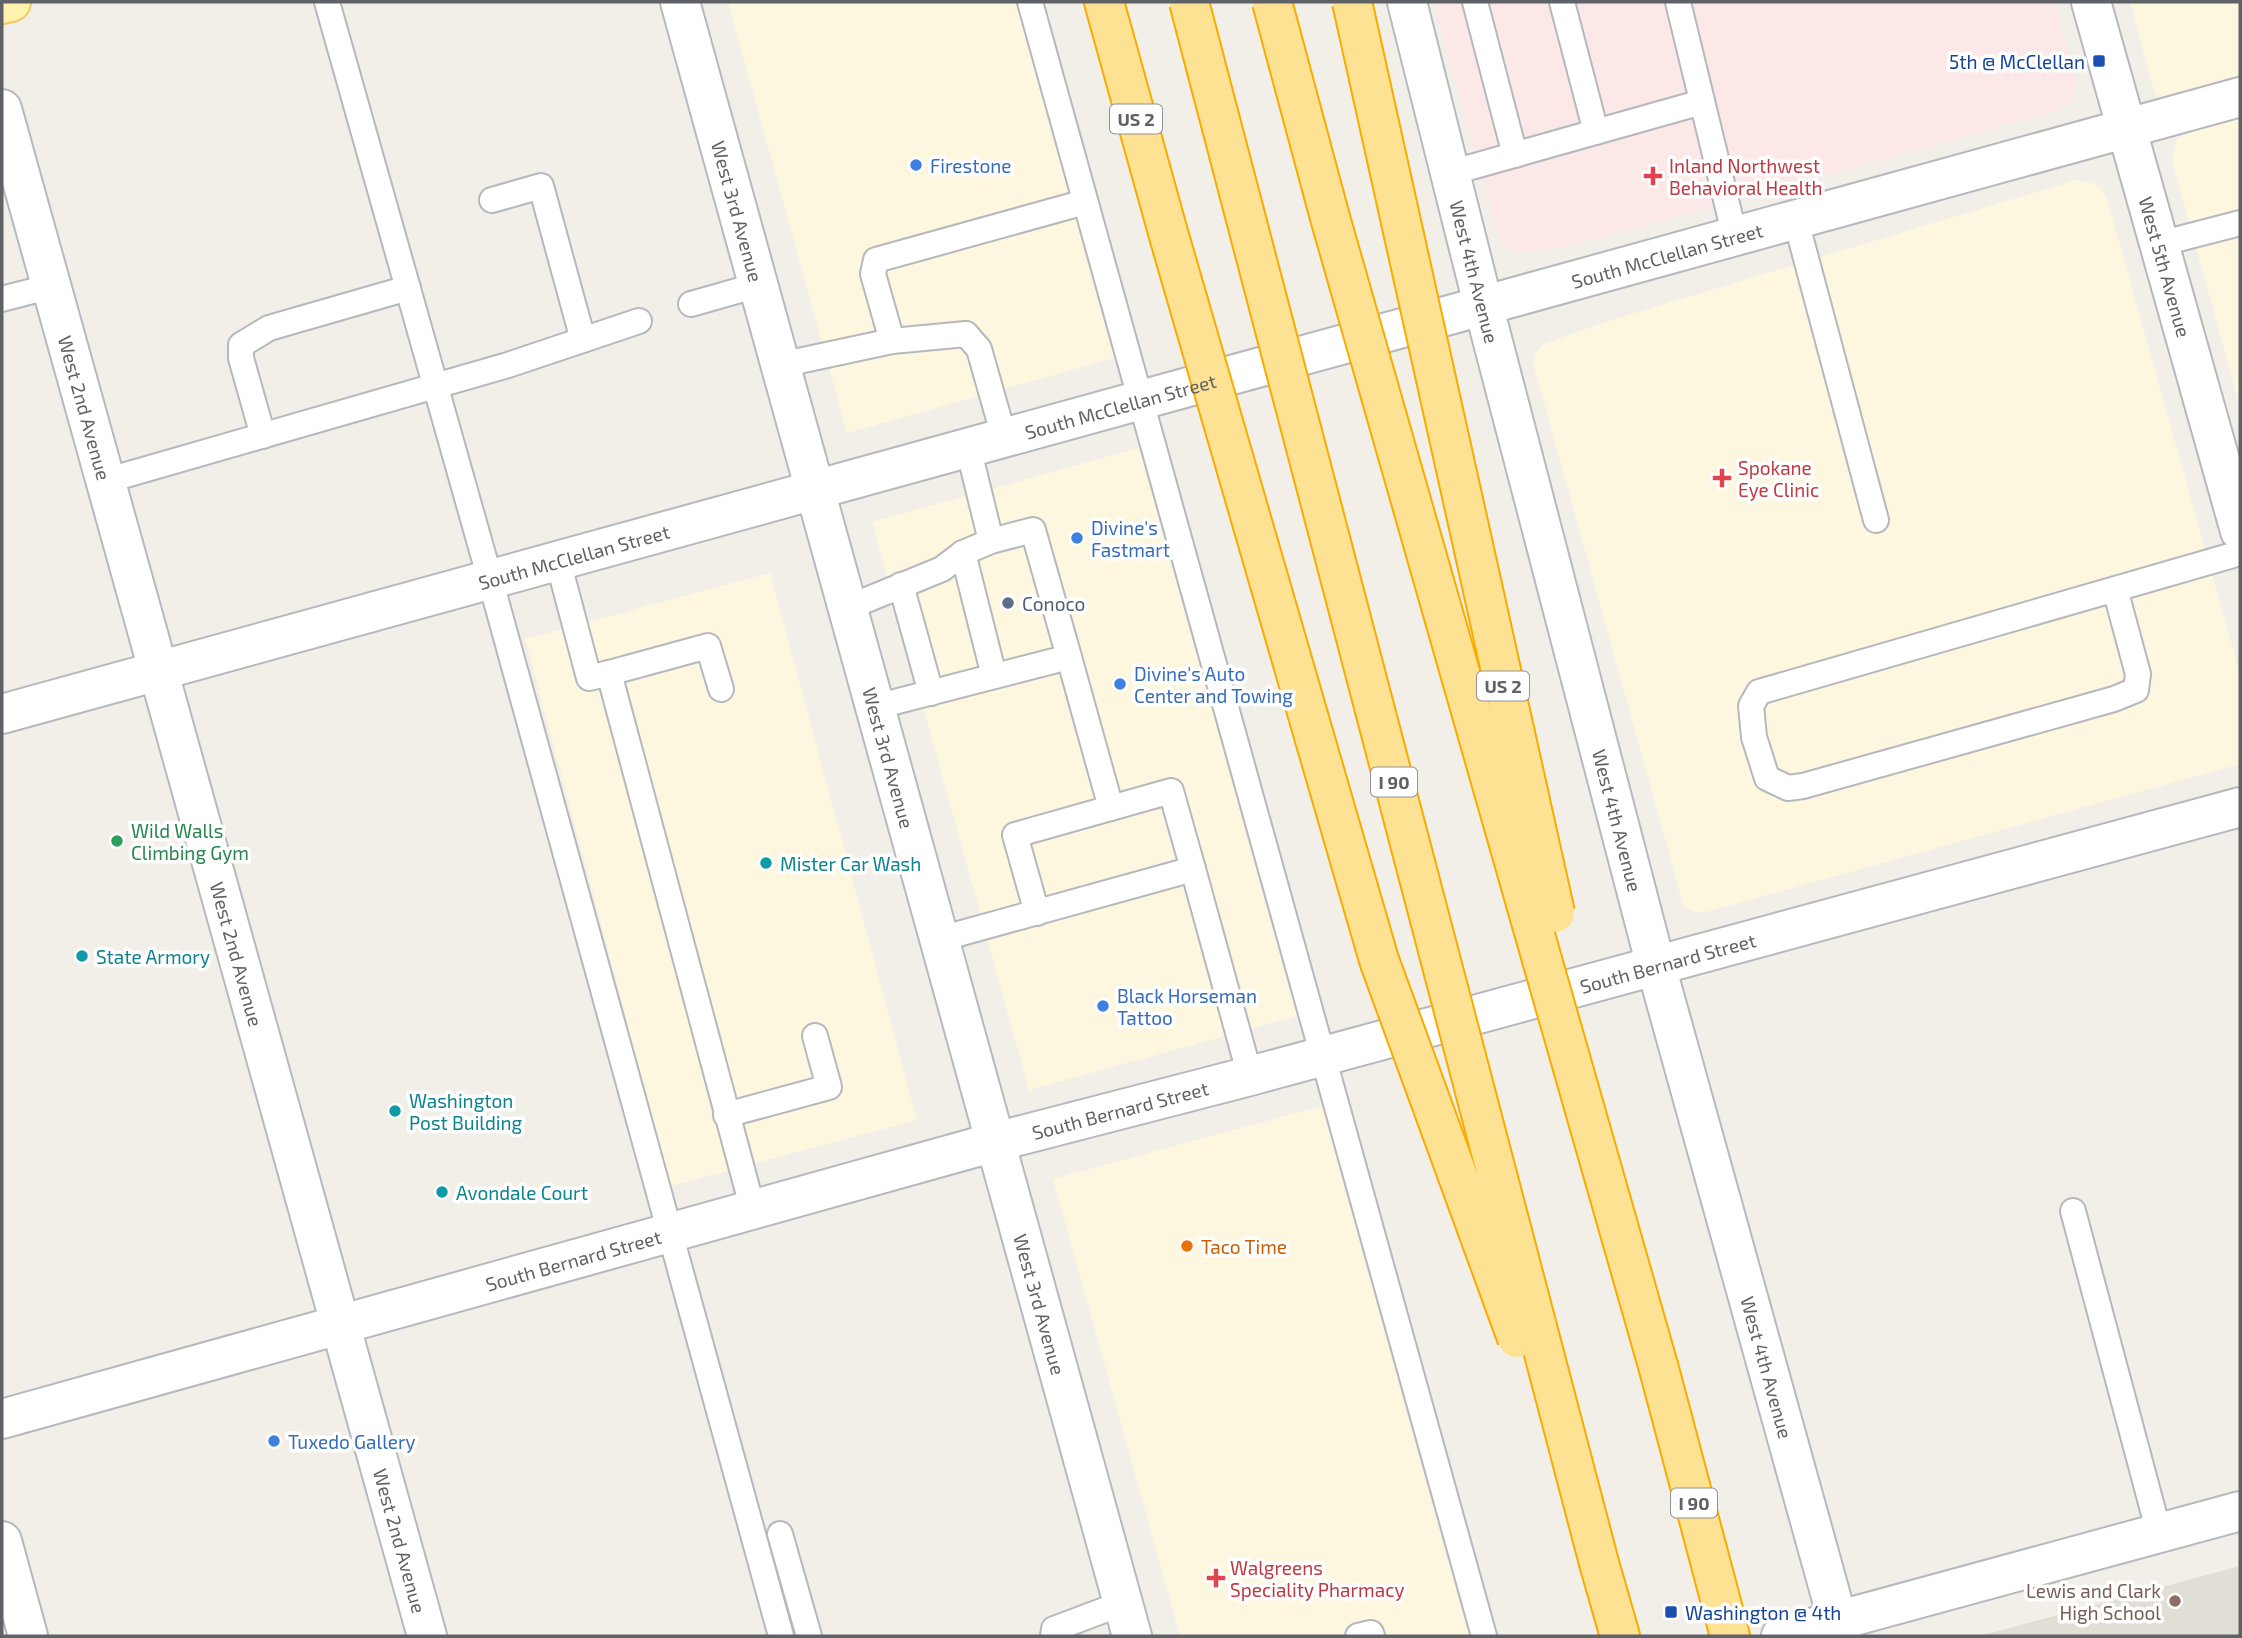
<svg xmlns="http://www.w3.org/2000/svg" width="2242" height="1638" viewBox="0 0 2242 1638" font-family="'Exo 2',sans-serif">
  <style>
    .commercial { fill: #fef7e0 }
    .education { fill: #e1ded6 }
    .medical { fill: #fce8e6 }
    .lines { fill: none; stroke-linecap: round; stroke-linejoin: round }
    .lane-casing { stroke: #b5b8bc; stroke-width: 28 }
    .street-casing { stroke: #b5b8bc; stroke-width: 42 }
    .secondary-casing { stroke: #b6babf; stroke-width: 42 }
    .primary-casing { stroke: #f2c960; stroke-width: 42 }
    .highway-casing { stroke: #f9ab00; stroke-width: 42 }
    .lane { stroke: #fff; stroke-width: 24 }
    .street { stroke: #fff; stroke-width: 38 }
    .secondary { stroke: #fff; stroke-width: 38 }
    .primary { stroke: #fff2af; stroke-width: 38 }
    .highway { stroke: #fde293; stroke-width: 38 }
    .highway-bridge-casing { stroke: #f9ab00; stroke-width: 42; stroke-linecap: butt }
    .highway-bridge { stroke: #fde293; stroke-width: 38 }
    .transit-dot { fill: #1a4fb4; stroke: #fff; stroke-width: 2.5 }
    .shop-dot { fill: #3f7fe0; stroke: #fff; stroke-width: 2.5 }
    .health-dot { fill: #e0444e; stroke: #fff; stroke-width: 2.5 }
    .service-dot { fill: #5c6f8a; stroke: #fff; stroke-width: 2.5 }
    .leisure-dot { fill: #2e9e5b; stroke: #fff; stroke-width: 2.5 }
    .culture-dot { fill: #0f9aa8; stroke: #fff; stroke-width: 2.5 }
    .food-dot { fill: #e8710a; stroke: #fff; stroke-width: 2.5 }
    .education-dot { fill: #8d6e63; stroke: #fff; stroke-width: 2.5 }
    .labels { text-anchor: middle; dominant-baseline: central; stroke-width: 7; stroke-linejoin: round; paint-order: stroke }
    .shield { fill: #fff; stroke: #8f9295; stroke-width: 2 }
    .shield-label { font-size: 18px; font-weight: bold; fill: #5f6368 }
    .transit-label { font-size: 19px; fill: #164399; stroke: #fff; text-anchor: end }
    .shop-label { font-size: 19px; fill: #366cbe; stroke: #fff; text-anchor: start }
    .health-label { font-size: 19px; fill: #be3a42; stroke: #fff; text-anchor: start }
    .street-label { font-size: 19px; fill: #5f6368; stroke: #fff }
    .service-label { font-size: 19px; fill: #4e5e75; stroke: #fff; text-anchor: start }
    .leisure-label { font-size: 19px; fill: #27864d; stroke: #fff; text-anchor: start }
    .culture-label { font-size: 19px; fill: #0d838f; stroke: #fff; text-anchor: start }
    .food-label { font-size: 19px; fill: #c56008; stroke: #fff; text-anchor: start }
    .education-label { font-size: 19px; fill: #785e54; stroke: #fff; text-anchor: end }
  </style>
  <rect width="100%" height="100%" fill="#f1efe8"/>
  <g class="commercial">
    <path d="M728,2H1016L1114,358L847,433Z"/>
    <path d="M2130,2H2240V85L2163,102L2155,94Z"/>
    <path d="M2240,118V407L2172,160L2176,141L2187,132Z"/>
    <path d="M2076,180L2095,184L2106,195L2240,674V764L1702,913L1691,911L1683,904L1533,363L1535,353L1543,344L1605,322Z"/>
    <path d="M1139,448L1297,1016L1029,1090L872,522Z"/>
    <path d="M770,573L917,1120L671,1186L525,639Z"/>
    <path d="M1322,1106L1424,1475L1469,1636H1180L1053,1179Z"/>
  </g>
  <path class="education" d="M2240,1566V1636H1980Z"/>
  <path class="medical" d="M1433,2H2055L2077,83L2074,98L2061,110L1575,245L1521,254L1510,251L1500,242Z"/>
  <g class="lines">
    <defs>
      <g id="lane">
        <path d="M327,2L490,579L781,1636"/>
        <path d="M1030,2L1484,1636"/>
        <path d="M1475,2L1515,155"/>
        <path d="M1562,2L1596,132"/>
        <path d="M1678,2L1735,237"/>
        <path d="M1450,173L1702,102"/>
        <path d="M492,200L541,186L583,340"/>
        <path d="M1796,221L1876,520"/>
        <path d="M2159,244L2240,223"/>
        <path d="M2,299L52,286"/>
        <path d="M691,304L758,285"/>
        <path d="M892,341L873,274L876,260L1085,202"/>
        <path d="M780,365L892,341L966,334L979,349L1004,437"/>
        <path d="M263,436L241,358V345L269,328L408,288"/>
        <path d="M968,447L991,541"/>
        <path d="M105,481L508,365L639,321"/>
        <path d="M963,553L994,676"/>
        <path d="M558,561L589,678L609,673L753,1210"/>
        <path d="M901,585L931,693"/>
        <path d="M2115,589L2138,674L2136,690L2114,699L1803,786L1788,788L1767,778L1754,737L1751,706L1759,692L2240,553"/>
        <path d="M847,608L942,569L963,553L991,541L1033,530L1069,657"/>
        <path d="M609,673L708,646L721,689"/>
        <path d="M875,707L1069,657L1111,808"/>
        <path d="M1193,869L1250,1076"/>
        <path d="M940,939L1193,869L1171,791L1015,835L1037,913"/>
        <path d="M726,1115L829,1087L815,1036"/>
        <path d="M2073,1211L2159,1533"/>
        <path d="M780,1534L809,1636"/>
        <path d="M1053,1636L1054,1629L1123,1603"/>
        <path d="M1358,1636L1371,1633L1372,1636"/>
      </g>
      <g id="street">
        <path id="s1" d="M2091,2L2240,531"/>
        <path id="s2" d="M2,714L2240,97"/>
        <path id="s3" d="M2,1419L995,1142L1250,1076L2240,807"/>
        <path d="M2,1541L28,1636"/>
      </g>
      <g id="secondary">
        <path id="s4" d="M680,2L1132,1636"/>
        <path id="s5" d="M1407,2L1483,304L1656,966L1842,1636"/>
        <path id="s6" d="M2,109L427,1636"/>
        <path d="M1781,1636L2240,1511"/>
      </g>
      <path id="primary" d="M2,4L11,2"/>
      <g id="highway">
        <path d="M1104,2L1169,236"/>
        <path d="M1659,1369L1730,1636"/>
        <path d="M1599,1563L1620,1636"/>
      </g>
    </defs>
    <use href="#lane" class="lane-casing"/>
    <use href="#street" class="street-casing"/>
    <use href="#secondary" class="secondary-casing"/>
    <use href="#primary" class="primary-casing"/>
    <use href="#highway" class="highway-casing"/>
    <use href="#lane" class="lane"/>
    <use href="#street" class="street"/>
    <use href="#secondary" class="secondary"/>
    <use href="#primary" class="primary"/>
    <use href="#highway" class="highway"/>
    <defs>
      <g id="highway-bridge">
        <path d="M1189,2L1599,1563"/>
        <path d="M1272,2L1329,214L1659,1369"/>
        <path d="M1352,2L1555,913"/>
        <path d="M1169,236L1379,960L1517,1338"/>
      </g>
    </defs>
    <use href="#highway-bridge" class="highway-bridge-casing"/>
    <use href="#highway-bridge" class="highway-bridge"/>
  </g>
  <g class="transit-dot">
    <rect x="2092" y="54" width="14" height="14" rx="3.5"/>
    <rect x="1664" y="1605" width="14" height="14" rx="3.5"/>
  </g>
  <g class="shop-dot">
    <circle cx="916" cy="165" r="7"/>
    <circle cx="1077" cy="538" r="7"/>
    <circle cx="1120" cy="684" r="7"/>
    <circle cx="1103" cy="1006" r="7"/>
    <circle cx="274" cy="1441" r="7"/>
  </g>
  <g class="health-dot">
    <path d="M1649.5 165.5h7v7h7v7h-7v7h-7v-7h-7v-7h7z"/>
    <path d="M1718.5 467.5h7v7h7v7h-7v7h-7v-7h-7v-7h7z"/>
    <path d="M1212.5 1567.5h7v7h7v7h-7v7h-7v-7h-7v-7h7z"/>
  </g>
  <circle class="service-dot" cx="1008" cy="603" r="7"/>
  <circle class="leisure-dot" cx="117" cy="841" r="7"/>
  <g class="culture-dot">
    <circle cx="766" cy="863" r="7"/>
    <circle cx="82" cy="956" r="7"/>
    <circle cx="395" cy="1111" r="7"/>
    <circle cx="442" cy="1192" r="7"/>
  </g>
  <circle class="food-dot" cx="1187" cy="1246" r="7"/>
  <circle class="education-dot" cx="2175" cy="1601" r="7"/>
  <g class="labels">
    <g class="shield">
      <rect x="1110" y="104.5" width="52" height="29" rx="5"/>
      <rect x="1477" y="671.5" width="52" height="29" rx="5"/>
      <rect x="1371" y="767.5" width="46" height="29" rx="5"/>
      <rect x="1671" y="1488.5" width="46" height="29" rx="5"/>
    </g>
    <g class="shield-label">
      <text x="1136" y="119">US 2</text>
      <text x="1503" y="686">US 2</text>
      <text x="1394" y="782">I 90</text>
      <text x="1694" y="1503">I 90</text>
    </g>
    <g class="transit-label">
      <text x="2085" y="61">5th @ McClellan</text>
      <text x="1685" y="1612" text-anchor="start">Washington @ 4th</text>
    </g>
    <g class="shop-label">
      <text x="930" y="165">Firestone</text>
      <text x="1091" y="527">Divine's<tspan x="1091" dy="22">Fastmart</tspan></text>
      <text x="1134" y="673">Divine's Auto<tspan x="1134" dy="22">Center and Towing</tspan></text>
      <text x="1117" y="995">Black Horseman<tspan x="1117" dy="22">Tattoo</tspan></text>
      <text x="288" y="1441">Tuxedo Gallery</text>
    </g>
    <g class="health-label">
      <text x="1669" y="165">Inland Northwest<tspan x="1669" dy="22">Behavioral Health</tspan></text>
      <text x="1738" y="467">Spokane<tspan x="1738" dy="22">Eye Clinic</tspan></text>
      <text x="1230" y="1567">Walgreens<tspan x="1230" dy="22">Speciality Pharmacy</tspan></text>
    </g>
    <g class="street-label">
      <text stroke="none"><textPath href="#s4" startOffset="217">West 3rd Avenue</textPath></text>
      <text stroke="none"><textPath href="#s2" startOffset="1727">South McClellan Street</textPath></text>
      <text stroke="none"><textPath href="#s1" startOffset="275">West 5th Avenue</textPath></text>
      <text stroke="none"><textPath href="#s5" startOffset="278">West 4th Avenue</textPath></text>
      <text stroke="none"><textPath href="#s2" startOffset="1160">South McClellan Street</textPath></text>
      <text stroke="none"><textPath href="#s6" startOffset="310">West 2nd Avenue</textPath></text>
      <text stroke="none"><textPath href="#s2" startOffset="593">South McClellan Street</textPath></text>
      <text stroke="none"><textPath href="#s4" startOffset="784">West 3rd Avenue</textPath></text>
      <text stroke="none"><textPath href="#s5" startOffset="845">West 4th Avenue</textPath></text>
      <text stroke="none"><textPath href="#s6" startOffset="877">West 2nd Avenue</textPath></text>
      <text stroke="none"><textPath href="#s3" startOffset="1727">South Bernard Street</textPath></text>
      <text stroke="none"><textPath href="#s3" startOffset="1160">South Bernard Street</textPath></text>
      <text stroke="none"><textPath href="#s3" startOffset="593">South Bernard Street</textPath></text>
      <text stroke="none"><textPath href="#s4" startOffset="1351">West 3rd Avenue</textPath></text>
      <text stroke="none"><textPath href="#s5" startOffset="1412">West 4th Avenue</textPath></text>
      <text stroke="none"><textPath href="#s6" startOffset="1486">West 2nd Avenue</textPath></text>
    </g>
    <g class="service-label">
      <text x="1022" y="603">Conoco</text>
    </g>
    <g class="leisure-label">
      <text x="131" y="830">Wild Walls<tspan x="131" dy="22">Climbing Gym</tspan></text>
    </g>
    <g class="culture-label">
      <text x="780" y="863">Mister Car Wash</text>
      <text x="96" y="956">State Armory</text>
      <text x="409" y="1100">Washington<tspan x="409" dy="22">Post Building</tspan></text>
      <text x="456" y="1192">Avondale Court</text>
    </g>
    <g class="food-label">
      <text x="1201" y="1246">Taco Time</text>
    </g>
    <g class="education-label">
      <text x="2161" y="1590">Lewis and Clark<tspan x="2161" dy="22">High School</tspan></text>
    </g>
  </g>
  <rect width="2242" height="1638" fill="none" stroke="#5f6368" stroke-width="7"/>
</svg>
